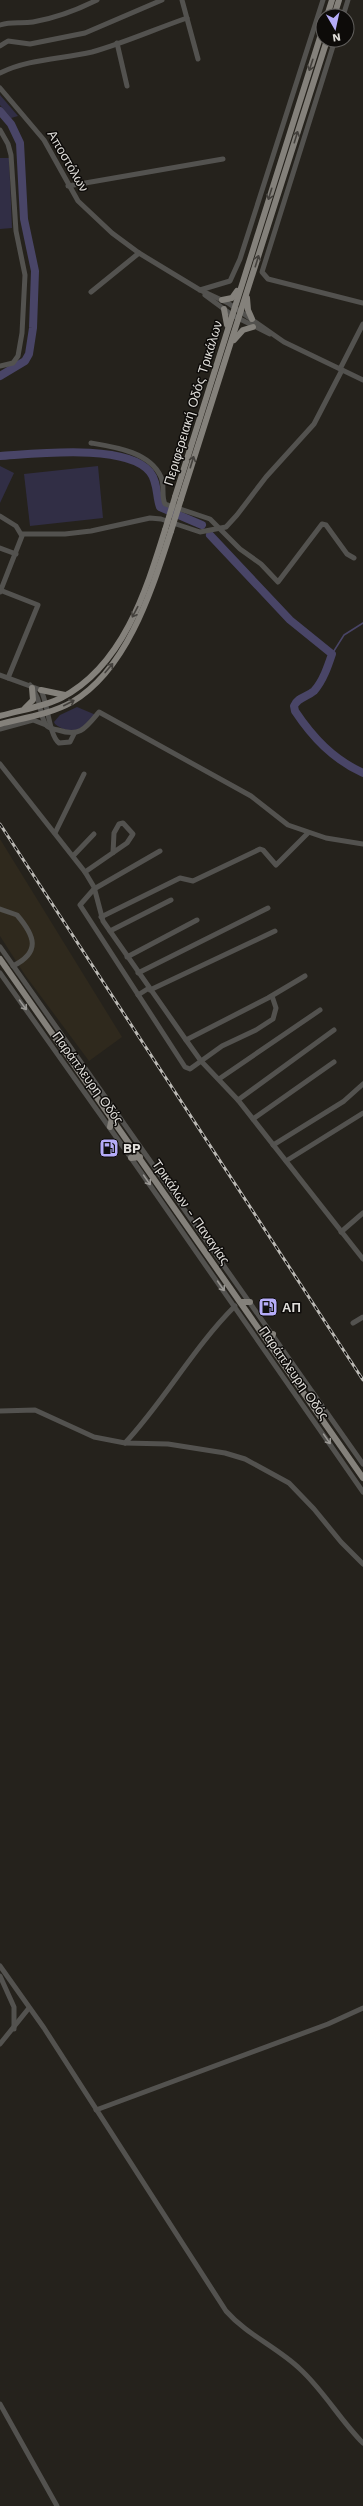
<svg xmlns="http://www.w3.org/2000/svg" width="363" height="2506" viewBox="0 0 363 2506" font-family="'Work Sans',sans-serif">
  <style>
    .built { fill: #2f291d }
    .green { fill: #312e45 }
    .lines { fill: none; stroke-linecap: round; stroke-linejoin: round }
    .stream { stroke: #494567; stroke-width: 1.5 }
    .river { stroke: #494567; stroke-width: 8 }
    .minor { stroke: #53524f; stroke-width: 5 }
    .major { stroke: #84817b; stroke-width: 6 }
    .rail-casing { stroke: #bbb9b4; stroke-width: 3 }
    .rail { stroke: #0d0b09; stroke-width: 1.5; stroke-dasharray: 4.5; stroke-linecap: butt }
    .major-bridge { stroke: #84817b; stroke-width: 6 }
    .oneway { stroke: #43403c }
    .oneway2 { stroke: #9a9894 }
    .labels { text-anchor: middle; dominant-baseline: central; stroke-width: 3; stroke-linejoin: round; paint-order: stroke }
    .street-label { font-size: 13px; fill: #e0deda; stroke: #0d0b09 }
    .poi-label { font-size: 13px; font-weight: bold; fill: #e0deda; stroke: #0d0b09; text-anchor: start }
  </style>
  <rect width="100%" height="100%" fill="#25221c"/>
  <path class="built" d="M0,839L122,1037L89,1061L25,975L0,936Z"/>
  <g class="green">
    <path d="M0,95L18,116L11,118L0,105Z"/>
    <path d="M0,158H9L12,228L0,229Z"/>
    <path d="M0,466L14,473L0,503Z"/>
    <path d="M98,466L103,518L30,526L24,474Z"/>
    <path d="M77,707L96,715C84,728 73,738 55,724L54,722L60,715Z"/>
  </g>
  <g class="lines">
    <path class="stream" d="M332,654L344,635L363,623"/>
    <g class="river">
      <path d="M0,111L11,124L20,143L24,219L35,271L33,328L29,354L25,361L0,376"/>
      <path d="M0,456C34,454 127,443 150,472C158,482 156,497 160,507L202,525"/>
      <path d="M210,535L290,620L332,654C328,666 323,681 314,691C307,697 298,697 294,706L295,711C313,738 333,759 363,773"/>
    </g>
    <g class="minor">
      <path d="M182,0L198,59"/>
      <path d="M343,16L348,0"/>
      <path d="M0,25C12,21 21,24 33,22C56,18 77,10 97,0"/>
      <path d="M335,40L262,272L268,279L363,303"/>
      <path d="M117,43L127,86"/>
      <path d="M0,46L8,41L30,44L85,33L162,0"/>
      <path d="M0,73C28,59 61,59 92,52C124,43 155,29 187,18"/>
      <path d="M0,88L44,140L78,201L112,233L139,253L200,290L228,303L284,342L363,380"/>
      <path d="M0,130L8,144L11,155L16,231L25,275L22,333L18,356L13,363L0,366"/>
      <path d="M68,186L223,159"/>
      <path d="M200,290L230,281L240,259L323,0"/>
      <path d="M91,292L139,253"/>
      <path d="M205,295L232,315L270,334"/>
      <path d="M340,369L363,324"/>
      <path d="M91,443C115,447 150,452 161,477C165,486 161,496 165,504L210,519L240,549L261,564L278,582L322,524L326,525L347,554L354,558"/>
      <path d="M0,516L16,526L22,536L0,592"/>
      <path d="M22,534H65L91,531L150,518L161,519L200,532L226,527L237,515L266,477L314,424L342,370"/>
      <path d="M0,548L16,554"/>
      <path d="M0,590L38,605L8,678"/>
      <path d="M0,675L41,690C48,704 49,735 59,743L70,742L74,734"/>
      <path d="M30,685C43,702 38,712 46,725C49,729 54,729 58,730C80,737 85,729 99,712L251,796L288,825L326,838L363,844"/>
      <path d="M0,729L33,720L46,725"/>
      <path d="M0,764L85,872L94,887L103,921L186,1040L201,1061L238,1100L363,1259"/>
      <path d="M55,833L84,774"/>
      <path d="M160,851L94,889L80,905L185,1067L190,1069L222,1046L256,1030L273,1019L276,1008L272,996"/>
      <path d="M73,856L94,834"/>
      <path d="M85,872L127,843L133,834L123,823L119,824L114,833L113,853"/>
      <path d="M0,909L17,915C35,936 41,952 13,966"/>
      <path d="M101,917L180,878L193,881L260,849L263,850L276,865L308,833"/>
      <path d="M110,931L171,900"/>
      <path d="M0,947L363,1464"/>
      <path d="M127,957L197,920"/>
      <path d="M0,973L131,1158L363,1492"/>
      <path d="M138,973L268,908"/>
      <path d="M150,990L275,931"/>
      <path d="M138,995L149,988"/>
      <path d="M186,1040L268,998L305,976"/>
      <path d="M219,1079L320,1010"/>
      <path d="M238,1100L334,1030"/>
      <path d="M253,1119L334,1062"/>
      <path d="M273,1145L344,1101L363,1084"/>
      <path d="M286,1161L363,1113"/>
      <path d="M341,1232L363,1213"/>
      <path d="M353,1323L363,1317"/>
      <path d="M0,1411L35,1410L94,1437L125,1443L168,1444L225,1453L245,1459L289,1483L314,1509L341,1542L363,1564"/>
      <path d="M125,1443C165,1400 193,1348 235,1306"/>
      <path d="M0,1966L44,2028L226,2311C247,2335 277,2347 300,2369C324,2391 340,2420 363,2443"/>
      <path d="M0,1976L14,2007V2029"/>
      <path d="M0,2044L29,2008"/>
      <path d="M96,2110L328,2024L363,2008"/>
      <path d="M0,2404L57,2506"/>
    </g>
    <g class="major">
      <path d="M327,16L332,0"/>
      <path d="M334,16L339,0"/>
      <path d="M247,298L248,310L252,319"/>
      <path d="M222,300L232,298L237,291"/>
      <path d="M224,309L227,325"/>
      <path d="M234,340L243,330L253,327"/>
      <path d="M175,497L323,28"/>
      <path d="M181,499L327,40"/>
      <path d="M41,690L65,695"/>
      <path d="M25,708L33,700L32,688"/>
      <path d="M0,716C20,710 43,707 61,698C123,666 146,591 165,530"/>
      <path d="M0,724C24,718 51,714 72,702C128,669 152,589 171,531"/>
      <path d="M0,959L363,1478"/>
      <path d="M110,1127L112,1118"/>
      <path d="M131,1158L140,1157"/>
      <path d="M241,1302H250"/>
      <path d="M269,1343L273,1334"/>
    </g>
    <defs>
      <path id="rail" d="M0,824L363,1380"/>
    </defs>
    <use href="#rail" class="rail-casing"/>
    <use href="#rail" class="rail"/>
    <g class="major-bridge">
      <path d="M165,530L175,497"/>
      <path d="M171,531L181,499"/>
    </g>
  </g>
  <defs><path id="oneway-shaft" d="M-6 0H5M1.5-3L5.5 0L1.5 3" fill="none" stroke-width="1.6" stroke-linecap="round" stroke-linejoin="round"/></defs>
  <g class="oneway">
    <use href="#oneway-shaft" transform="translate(311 65) rotate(108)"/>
    <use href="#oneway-shaft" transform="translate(296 137) rotate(-73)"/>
    <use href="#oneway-shaft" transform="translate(270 194) rotate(107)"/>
    <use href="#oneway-shaft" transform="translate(257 261) rotate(-73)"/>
    <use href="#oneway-shaft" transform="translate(192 462) rotate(-73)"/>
    <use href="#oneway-shaft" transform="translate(135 612) rotate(118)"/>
    <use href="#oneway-shaft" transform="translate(109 668) rotate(-50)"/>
    <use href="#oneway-shaft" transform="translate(69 703) rotate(-27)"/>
  </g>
  <g class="oneway2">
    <use href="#oneway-shaft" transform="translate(23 1005) rotate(54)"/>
    <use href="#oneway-shaft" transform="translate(147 1180) rotate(55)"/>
    <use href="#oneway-shaft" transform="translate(221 1286) rotate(55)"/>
    <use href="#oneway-shaft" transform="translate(327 1439) rotate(55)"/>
  </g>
  <defs>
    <symbol id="fuel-square" viewBox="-11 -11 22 22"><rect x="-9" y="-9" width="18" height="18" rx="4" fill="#b5acf8" stroke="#0d0b09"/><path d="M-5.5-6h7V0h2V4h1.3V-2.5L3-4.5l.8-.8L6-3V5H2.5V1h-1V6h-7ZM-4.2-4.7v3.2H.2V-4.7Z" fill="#111"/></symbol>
  </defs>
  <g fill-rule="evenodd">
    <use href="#fuel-square" x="98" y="1137" width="22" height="22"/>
    <use href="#fuel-square" x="257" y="1296" width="22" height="22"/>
  </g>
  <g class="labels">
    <g class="street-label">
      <text transform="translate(68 161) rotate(60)">Αποστόλων</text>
      <text transform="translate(193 403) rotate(-73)">Περιφερειακή Οδός Τρικάλων</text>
      <text transform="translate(88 1078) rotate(54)">Παράπλευρη Οδός</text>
      <text transform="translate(191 1212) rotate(55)">Τρικάλων - Παναγίας</text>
      <text transform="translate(294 1373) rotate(55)">Παράπλευρη Οδός</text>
    </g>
    <g class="poi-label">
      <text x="123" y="1148">BP</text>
      <text x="282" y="1307">ΑΠ</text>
    </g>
  </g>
  <g transform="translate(335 28) rotate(171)"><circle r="19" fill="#0d0b09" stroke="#615f5d"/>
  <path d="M0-3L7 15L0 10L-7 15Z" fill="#b5acf8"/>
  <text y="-6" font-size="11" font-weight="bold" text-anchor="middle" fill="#e0deda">N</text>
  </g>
</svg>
